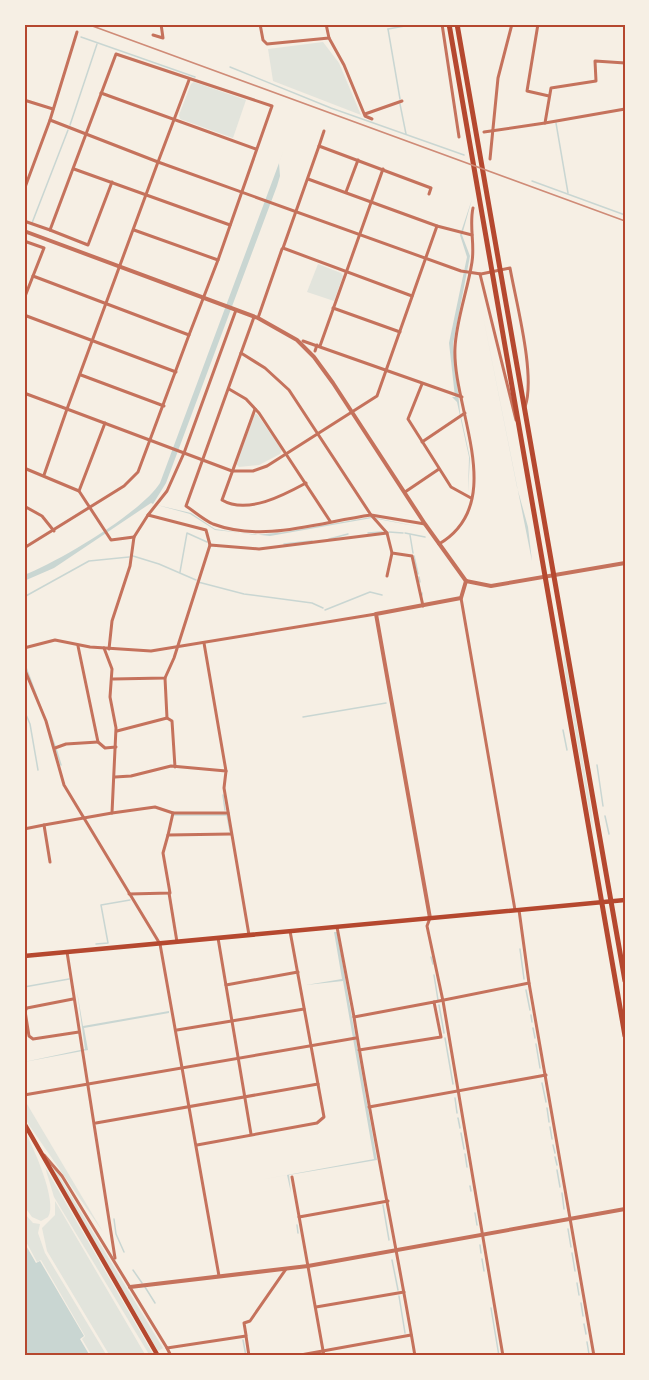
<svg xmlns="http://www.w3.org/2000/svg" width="649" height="1380" viewBox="0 0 649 1380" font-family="Raleway,sans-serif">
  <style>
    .green { fill: #e2e4dc }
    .water { fill: #c9d6d2 }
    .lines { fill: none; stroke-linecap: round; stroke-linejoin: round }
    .stream { stroke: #c9d6d2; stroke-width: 1.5 }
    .minor { stroke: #c5725c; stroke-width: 3 }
    .tertiary { stroke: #c5725c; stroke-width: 4 }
    .secondary { stroke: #b5482f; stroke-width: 4.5 }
    .primary { stroke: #b5482f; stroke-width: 4.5 }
    .trunk { stroke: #b5482f; stroke-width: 5 }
    .rail { stroke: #cf8b77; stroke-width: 1.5 }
    .neatline { fill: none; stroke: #b5482f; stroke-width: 2 }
  </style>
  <rect width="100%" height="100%" fill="#f6efe4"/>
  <g class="green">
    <path d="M323,42L339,63L361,115L273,81L268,49Z"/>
    <path d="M194,82L246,100L233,138L180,119L179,115L191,84Z"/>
    <path d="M318,264L341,273L343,276L334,301L307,292Z"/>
    <path d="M255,414H257L282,450L280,454L259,465L239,467L236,464Z"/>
    <path d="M563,645L591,808L594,838L564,666Z"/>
    <path d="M24,1099L103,1232L29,1125L24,1116Z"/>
    <path d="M24,1130C33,1146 58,1202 48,1217L41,1221L32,1217L24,1206Z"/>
    <path d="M48,1162L58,1174L163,1348L158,1351Z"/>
    <path d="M45,1167L153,1354L150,1356L54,1197Z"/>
    <path d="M55,1201L58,1206L146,1356H110L47,1251L42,1228L55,1215Z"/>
    <path d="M24,1213L33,1223L40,1224L38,1233L45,1253L107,1356H92L82,1339L85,1336L41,1260L37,1262L24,1238Z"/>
  </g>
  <g class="water">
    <path d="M285,147L279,163L280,176L277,186L166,483L153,504L151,503L54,568L24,581V575C58,562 141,513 160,483Z"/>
    <path d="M472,199L462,235L470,256L453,344L460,412L470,458L468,493L469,457L457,402L452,397H455L449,343L467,257L460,235Z"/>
    <path d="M480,301L517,487L528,527L532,561Z"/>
    <path d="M157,505L191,513L215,529L255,535L285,532L371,517L420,527L372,518L270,536L215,530L190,514Z"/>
    <path d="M334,932H337L377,1160L289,1175L291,1193L287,1175L205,1190L374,1159L343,981L306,985L342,979Z"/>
    <path d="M77,991L83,1026L169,1011V1013L84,1028L88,1050L24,1062L85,1049Z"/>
    <path d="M24,1242L36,1263L40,1261L84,1336L80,1339L90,1356H24Z"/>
  </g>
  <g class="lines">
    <g class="stream">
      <path d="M388,29L400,99"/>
      <path d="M388,29L416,24"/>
      <path d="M81,37L195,77"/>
      <path d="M230,67L331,108L464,155"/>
      <path d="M400,104L406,134"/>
      <path d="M556,123L568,193"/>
      <path d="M70,125L97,44"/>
      <path d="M532,181L625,215"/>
      <path d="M32,223L68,130"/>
      <path d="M389,532L403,533"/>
      <path d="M368,533L382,532"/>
      <path d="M405,533L425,537"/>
      <path d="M410,535L413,553"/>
      <path d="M329,539L348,534"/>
      <path d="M284,544L312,541"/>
      <path d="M133,556L159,564L196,580"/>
      <path d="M414,556L418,574"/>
      <path d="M180,572L187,533L207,542"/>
      <path d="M419,577L420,582"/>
      <path d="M198,582L244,594L312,603L323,608"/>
      <path d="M422,593V595"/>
      <path d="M24,597L89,561L129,557"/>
      <path d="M325,610L370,592L382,595"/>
      <path d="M24,662L55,746"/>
      <path d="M24,710L30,724L38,770"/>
      <path d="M303,717L386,703"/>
      <path d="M563,730L567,750"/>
      <path d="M56,749L61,765"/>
      <path d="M597,765L603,806"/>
      <path d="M223,795L225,810"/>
      <path d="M174,815H227"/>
      <path d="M227,815L230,831"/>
      <path d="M605,816L609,834"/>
      <path d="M96,944L108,943L101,905L130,900"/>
      <path d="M520,949L524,979"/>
      <path d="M431,957L433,964"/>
      <path d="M434,975L438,1000"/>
      <path d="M24,987L69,979"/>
      <path d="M526,990L530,1010"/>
      <path d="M439,1005L444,1033"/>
      <path d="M531,1015L532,1022"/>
      <path d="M533,1028L535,1038"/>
      <path d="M445,1038L453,1084"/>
      <path d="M536,1044L540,1068"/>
      <path d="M542,1083L546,1102"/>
      <path d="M455,1098L457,1113"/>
      <path d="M547,1108L549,1122"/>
      <path d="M458,1118L460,1128"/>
      <path d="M550,1127L552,1139"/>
      <path d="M461,1133L464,1149"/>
      <path d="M553,1145L555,1153"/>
      <path d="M465,1154L467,1167"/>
      <path d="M555,1157L557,1165"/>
      <path d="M557,1170L560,1187"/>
      <path d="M470,1186L471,1191"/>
      <path d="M562,1193L564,1209"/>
      <path d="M383,1205L389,1240"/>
      <path d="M475,1213L477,1225"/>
      <path d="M114,1219L116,1234L124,1252"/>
      <path d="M297,1225L298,1233"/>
      <path d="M568,1229L571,1247"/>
      <path d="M480,1245L481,1253"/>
      <path d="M572,1253L575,1271"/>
      <path d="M482,1259L484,1271"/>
      <path d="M392,1260L398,1290"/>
      <path d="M133,1270L142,1283"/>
      <path d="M577,1283L579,1295"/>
      <path d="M145,1287L155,1303"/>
      <path d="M399,1296L405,1333"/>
      <path d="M581,1303L583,1316"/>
      <path d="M491,1308L499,1356"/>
      <path d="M584,1324L586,1334"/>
      <path d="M243,1340L246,1356"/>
      <path d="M587,1342L589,1354"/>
    </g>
    <g class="minor">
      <path d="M260,24L263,40L267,44L329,38L326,24"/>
      <path d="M442,24L459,137"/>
      <path d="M538,24L527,91L549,96"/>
      <path d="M153,35L163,38L161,24"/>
      <path d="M329,38L344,65L365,116L372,119"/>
      <path d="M101,93L256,149"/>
      <path d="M24,100L53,109"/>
      <path d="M365,114L402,101"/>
      <path d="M50,120L158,162L189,80"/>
      <path d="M545,123L625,109"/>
      <path d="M484,132L545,123L551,88L596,81L595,61L625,63"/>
      <path d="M319,146L324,131"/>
      <path d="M490,159L498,78L512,24"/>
      <path d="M74,169L230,225"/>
      <path d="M308,179L437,226L472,235"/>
      <path d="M24,190L50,120L77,32"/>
      <path d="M346,192L358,160"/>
      <path d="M24,221L50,230L116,54L272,106L218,260L134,230"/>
      <path d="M437,226L377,396L267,466L253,471H232L67,409L158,162L461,271L481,274L510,268C516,302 536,376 525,407"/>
      <path d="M50,230L88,245L112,182"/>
      <path d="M24,241L44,248L33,276L189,335L138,472L124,486L24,548"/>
      <path d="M480,274L516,420"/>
      <path d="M412,296L283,248L319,146L431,188L429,194"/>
      <path d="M24,299L33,276"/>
      <path d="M333,308L400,332"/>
      <path d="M24,315L176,372"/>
      <path d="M258,318L282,249"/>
      <path d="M189,335L218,260"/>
      <path d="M303,341L462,397"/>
      <path d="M320,346L383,169"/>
      <path d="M315,351L317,345"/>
      <path d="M241,353L265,368L289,390L371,515C320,522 264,543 213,524C204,520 195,512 186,506Z"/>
      <path d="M241,353L254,317"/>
      <path d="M81,375L164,406"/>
      <path d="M422,384L408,419L451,487L471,498"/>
      <path d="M229,389L246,399L259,413L330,521"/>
      <path d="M24,393L67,409L44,475"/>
      <path d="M255,409L222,500C247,515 284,495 306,483"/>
      <path d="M422,442L465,413"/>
      <path d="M24,468L79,491L111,540L134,537"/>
      <path d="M79,491L105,423"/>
      <path d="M405,492L439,469"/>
      <path d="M24,506L42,516L54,531"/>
      <path d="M148,515L167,491L184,453L236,310"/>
      <path d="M371,515L425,524"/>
      <path d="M372,516L387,533"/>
      <path d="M439,544C509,503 452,408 455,348C456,321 468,289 472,262C475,244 469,226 473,208"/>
      <path d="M387,576L392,553"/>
      <path d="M461,598L515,910"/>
      <path d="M204,643L226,771"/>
      <path d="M78,646L98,742L105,748L116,747"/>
      <path d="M24,648L55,640L90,647L151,651L376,614"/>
      <path d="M109,649L112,621L130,566L134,537L148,515L206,530L210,545"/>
      <path d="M24,668L46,721L64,785L160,944L219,1276"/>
      <path d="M165,678L167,718L172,721L175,767"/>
      <path d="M113,679L165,678L174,658L210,545L259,549L387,533L392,553L412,556L423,606"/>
      <path d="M117,731L167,718"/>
      <path d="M55,748L66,744L98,742"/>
      <path d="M115,777L131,776L171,766L226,771L224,788L249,935"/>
      <path d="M112,813L155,807L173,813H228"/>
      <path d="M24,829L44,825"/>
      <path d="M168,835L173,813"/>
      <path d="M50,862L44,825L112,813L116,728L110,697L112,669L104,648"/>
      <path d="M169,893L177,942"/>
      <path d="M129,894L170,893L163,853L168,835L231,834"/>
      <path d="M519,910L529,983L594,1356"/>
      <path d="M430,918L427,926L443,1001L503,1356"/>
      <path d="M337,927L354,1017"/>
      <path d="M218,938L251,1134"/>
      <path d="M67,952L115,1258"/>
      <path d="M226,985L298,972"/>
      <path d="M73,999L27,1008L25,1011L29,1036L33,1039L79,1032"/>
      <path d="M434,1002L529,983"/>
      <path d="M177,1030L304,1009"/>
      <path d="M359,1050L441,1037L434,1002L354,1017C372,1130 396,1243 415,1356"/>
      <path d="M24,1095L356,1038"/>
      <path d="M369,1107L546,1075"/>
      <path d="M96,1123L318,1084"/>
      <path d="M197,1145L317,1123L324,1117L290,931"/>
      <path d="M44,1155L62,1176L167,1348L246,1336L249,1356"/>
      <path d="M292,1177L324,1356"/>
      <path d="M299,1217L388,1201"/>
      <path d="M316,1307L404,1292"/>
      <path d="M246,1335L244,1323L250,1321L286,1269"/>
      <path d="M167,1348L171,1356"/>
      <path d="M295,1356L411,1335"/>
    </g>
    <g class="tertiary">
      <path d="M24,231L258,318L297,340L314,357L333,383L425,524L466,581"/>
      <path d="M466,581L491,586L625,563"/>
      <path d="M430,918L376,614L461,598L466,581"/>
      <path d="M130,1287L308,1266L625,1209"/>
    </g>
    <path class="secondary" d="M24,956L625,900"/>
    <path class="primary" d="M24,1123L158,1356"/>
    <g class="trunk">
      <path d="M449,24L625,1036"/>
      <path d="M457,24L625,981"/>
    </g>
    <path class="rail" d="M87,24L625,221"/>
  </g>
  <rect width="649" height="1380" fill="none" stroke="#f6efe4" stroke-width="51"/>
  <rect x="26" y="26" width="598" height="1328" class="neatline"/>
</svg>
